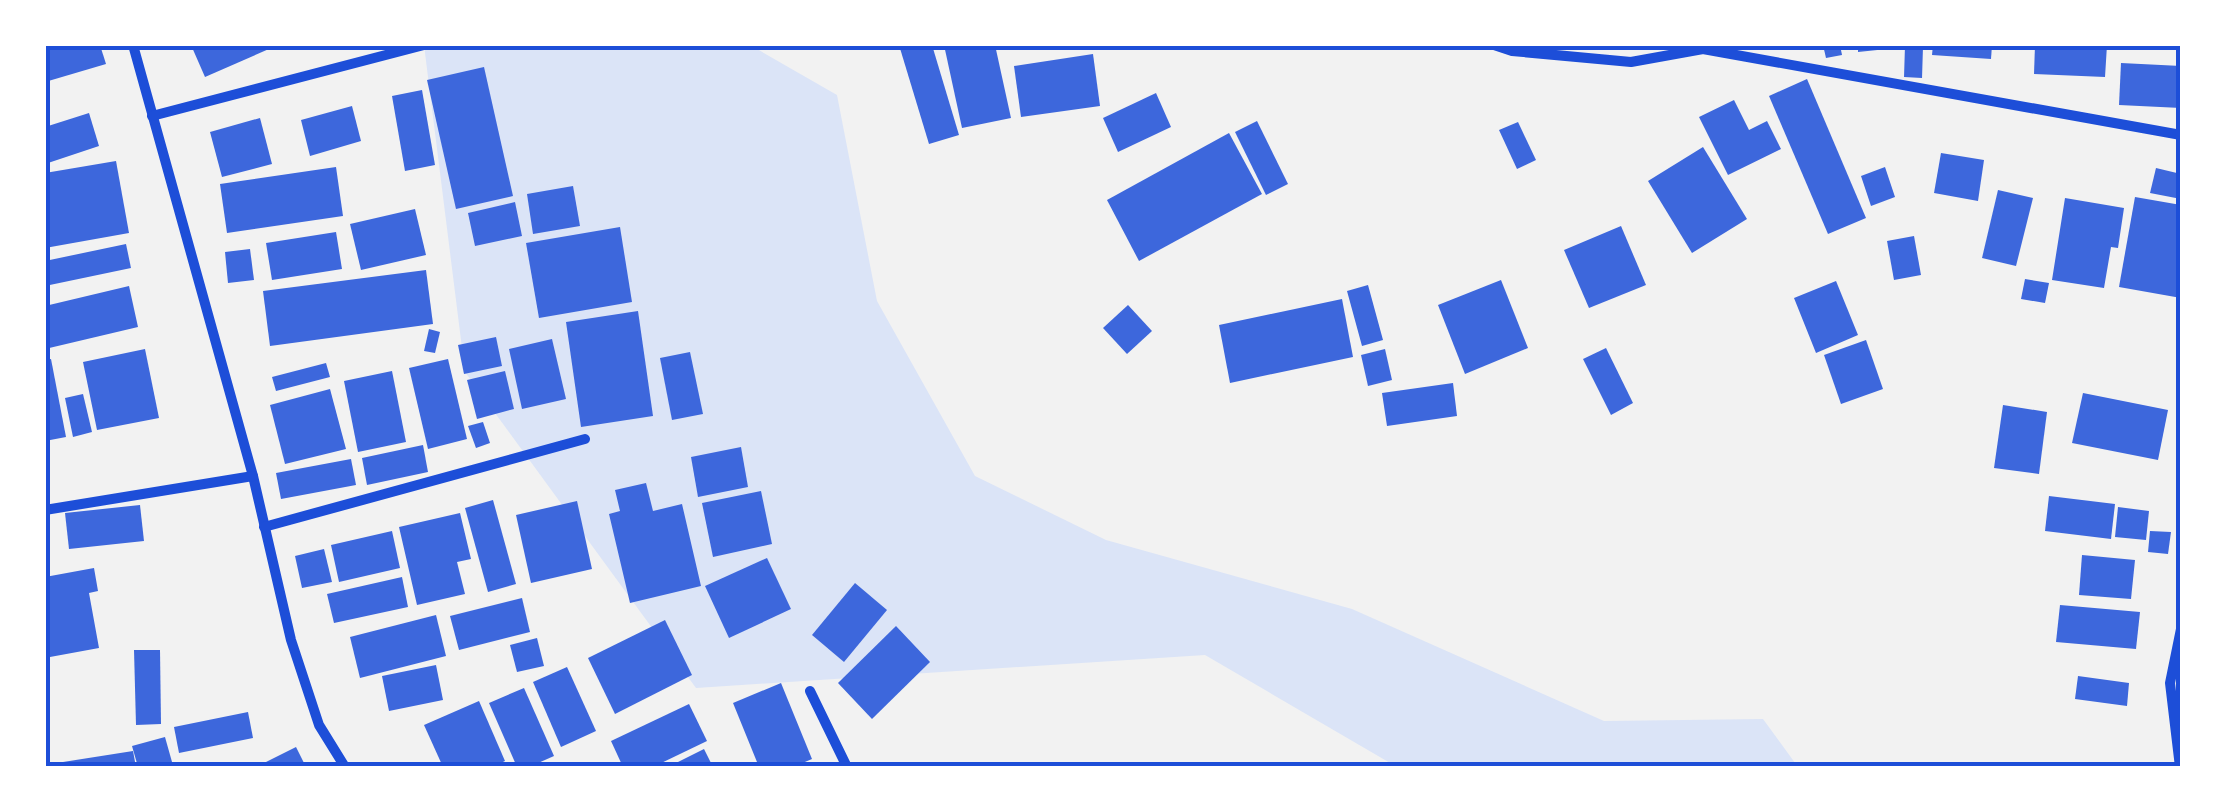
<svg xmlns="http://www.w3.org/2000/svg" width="2226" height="812" viewBox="0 0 2226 812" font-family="Montserrat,sans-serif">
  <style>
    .green { fill: #dbe4f7 }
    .building { fill: #3d67dc }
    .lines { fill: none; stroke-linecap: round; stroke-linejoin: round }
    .minor { stroke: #1d4ed8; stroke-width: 10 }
    .neatline { fill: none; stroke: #1d4ed8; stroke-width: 4 }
  </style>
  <rect width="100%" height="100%" fill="#f2f2f2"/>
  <path class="green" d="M424,45H750L837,95L877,301L975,476L1106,540L1352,609L1604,721L1763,719L1798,767H1397L1205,655L696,688L465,372Z"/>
  <g class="building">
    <path d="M45,45H100L106,64L45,82Z"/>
    <path d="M191,45H278L205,77Z"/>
    <path d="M899,45H932L959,135L929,144Z"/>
    <path d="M944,45H995L1011,118L962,128Z"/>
    <path d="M1823,45H1840L1842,55L1826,58Z"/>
    <path d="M1858,45H1887V49L1858,52Z"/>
    <path d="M1905,45L1923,46L1922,78L1904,77Z"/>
    <path d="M1933,45H1992L1991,59L1932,55Z"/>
    <path d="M2035,45H2107L2105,77L2034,74Z"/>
    <path d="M1093,54L1100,106L1021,117L1014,66Z"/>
    <path d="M2121,63L2181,66V108L2119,105Z"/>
    <path d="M484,67L513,196L456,209L427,80Z"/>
    <path d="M1807,79L1866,218L1828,234L1769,96Z"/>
    <path d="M422,90L435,165L405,171L392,96Z"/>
    <path d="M1156,93L1171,127L1118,152L1103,118Z"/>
    <path d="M1734,100L1749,130L1767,121L1781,149L1728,175L1699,117Z"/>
    <path d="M352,106L361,141L310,156L301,120Z"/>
    <path d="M89,113L99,146L45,164V127Z"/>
    <path d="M260,118L272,164L222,177L210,132Z"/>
    <path d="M1257,121L1288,184L1266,195L1235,132Z"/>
    <path d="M1518,122L1536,160L1517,169L1499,130Z"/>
    <path d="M1229,133L1262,194L1139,261L1107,200Z"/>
    <path d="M1703,147L1747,219L1692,253L1648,181Z"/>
    <path d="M1941,153L1984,160L1978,201L1934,193Z"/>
    <path d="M116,161L129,233L45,248V173Z"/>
    <path d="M336,167L343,216L227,233L220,184Z"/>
    <path d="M1885,167L1895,197L1871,206L1861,176Z"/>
    <path d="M2156,168L2181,174V199L2150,193Z"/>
    <path d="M573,186L580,226L533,234L527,194Z"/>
    <path d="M1998,190L2033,198L2016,266L1982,258Z"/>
    <path d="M2135,197L2181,205V298L2119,287Z"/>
    <path d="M2065,198L2124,208L2118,248L2111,247L2104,288L2052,280Z"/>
    <path d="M515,202L522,236L475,246L468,213Z"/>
    <path d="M415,209L426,255L361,270L350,224Z"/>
    <path d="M1621,226L1646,285L1589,308L1564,250Z"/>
    <path d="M620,227L632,302L539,318L526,243Z"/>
    <path d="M336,232L342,269L272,280L266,243Z"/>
    <path d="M1914,236L1921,275L1894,280L1887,241Z"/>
    <path d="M126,244L131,268L45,286V261Z"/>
    <path d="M250,249L254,280L228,283L225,252Z"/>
    <path d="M426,270L433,324L270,346L263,291Z"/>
    <path d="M2025,279L2049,283L2045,303L2021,299Z"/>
    <path d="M1501,280L1528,348L1465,374L1438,305Z"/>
    <path d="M1836,281L1858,335L1816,353L1794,298Z"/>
    <path d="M1368,285L1383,340L1362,346L1347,291Z"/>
    <path d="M129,286L138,327L45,349V306Z"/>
    <path d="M1342,299L1353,357L1230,383L1219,325Z"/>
    <path d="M1128,305L1152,331L1127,354L1103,328Z"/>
    <path d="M638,311L653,416L581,427L566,322Z"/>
    <path d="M429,329L440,332L435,353L424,351Z"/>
    <path d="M496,337L502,366L464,374L458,345Z"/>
    <path d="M552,339L566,399L522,409L509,349Z"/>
    <path d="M1866,340L1883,389L1841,404L1824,355Z"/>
    <path d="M1606,348L1633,403L1611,415L1583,359Z"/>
    <path d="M145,349L159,418L97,430L83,362Z"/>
    <path d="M1385,349L1392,380L1368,386L1361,355Z"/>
    <path d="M690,352L703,414L672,420L660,358Z"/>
    <path d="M51,359L66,437L45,441V360Z"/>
    <path d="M448,359L467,439L428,449L409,368Z"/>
    <path d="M326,363L330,377L276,391L272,377Z"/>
    <path d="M392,371L406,442L358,452L344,381Z"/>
    <path d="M505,371L514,409L477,419L467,380Z"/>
    <path d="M1453,383L1457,416L1387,426L1382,393Z"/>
    <path d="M330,389L346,449L285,464L270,405Z"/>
    <path d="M2083,393L2168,410L2158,460L2072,443Z"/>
    <path d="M83,394L92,432L73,437L65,398Z"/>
    <path d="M2003,405L2047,412L2039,474L1994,468Z"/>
    <path d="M483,422L490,443L476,448L468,426Z"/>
    <path d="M423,445L428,472L367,485L362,458Z"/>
    <path d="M741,447L748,487L698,497L691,457Z"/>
    <path d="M351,459L356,485L281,499L276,473Z"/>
    <path d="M646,483L653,511L682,504L701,586L630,603L609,514L620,511L615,490Z"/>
    <path d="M761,491L772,544L713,557L702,503Z"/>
    <path d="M2049,496L2115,504L2111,539L2045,531Z"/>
    <path d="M493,500L516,584L488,592L465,508Z"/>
    <path d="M577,501L592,569L531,583L516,515Z"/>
    <path d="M140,505L144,541L69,549L65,513Z"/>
    <path d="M2118,507L2149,511L2146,540L2115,537Z"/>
    <path d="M460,513L471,559L457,562L465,594L417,605L399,527Z"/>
    <path d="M392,531L400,568L339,582L331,545Z"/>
    <path d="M2150,531L2171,532L2168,554L2148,552Z"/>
    <path d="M324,549L332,582L302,588L295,556Z"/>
    <path d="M2082,555L2135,560L2131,599L2079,595Z"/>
    <path d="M767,558L791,609L729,638L705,586Z"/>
    <path d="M94,568L98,591L89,593L99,648L50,657L45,631V577Z"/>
    <path d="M402,577L408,607L334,623L327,594Z"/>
    <path d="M855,583L887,610L844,662L812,635Z"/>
    <path d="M522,598L530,632L459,650L450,616Z"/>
    <path d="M2060,605L2140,612L2136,649L2056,642Z"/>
    <path d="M436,615L446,656L360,678L350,637Z"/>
    <path d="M665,620L692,675L615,714L588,658Z"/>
    <path d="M896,626L930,662L872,719L838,683Z"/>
    <path d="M537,638L544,666L517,672L510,645Z"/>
    <path d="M134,650H160L161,724L136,725Z"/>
    <path d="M436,665L443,700L389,711L382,676Z"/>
    <path d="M567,667L596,731L561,747L533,682Z"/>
    <path d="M2078,676L2129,683L2127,706L2075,699Z"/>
    <path d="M781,683L812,759L793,767H759L733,703Z"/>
    <path d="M524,688L554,756L529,767H517L489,703Z"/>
    <path d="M479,701L505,761L492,767H443L424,725Z"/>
    <path d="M689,704L707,741L653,767H623L611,741Z"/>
    <path d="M248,712L253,738L179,753L174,727Z"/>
    <path d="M165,737L172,762L138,767L132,746Z"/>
    <path d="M296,747L306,767H269L266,762Z"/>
    <path d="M704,749L713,767H668Z"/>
    <path d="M133,751L136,767H64L63,762Z"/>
  </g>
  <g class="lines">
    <g class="minor">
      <path d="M133,45L253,476L291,640L319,725L345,767"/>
      <path d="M1494,45L1512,51L1631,62L1703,49L2181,135"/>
      <path d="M152,116L424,45"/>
      <path d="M45,510L253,476"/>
      <path d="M264,527L585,439"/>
      <path d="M810,691L847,767"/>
      <path d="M2180,767L2170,683L2181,629"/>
    </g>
  </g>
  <rect width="2226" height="812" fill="none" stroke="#ffffff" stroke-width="95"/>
  <rect x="48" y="48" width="2130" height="716" class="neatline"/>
</svg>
